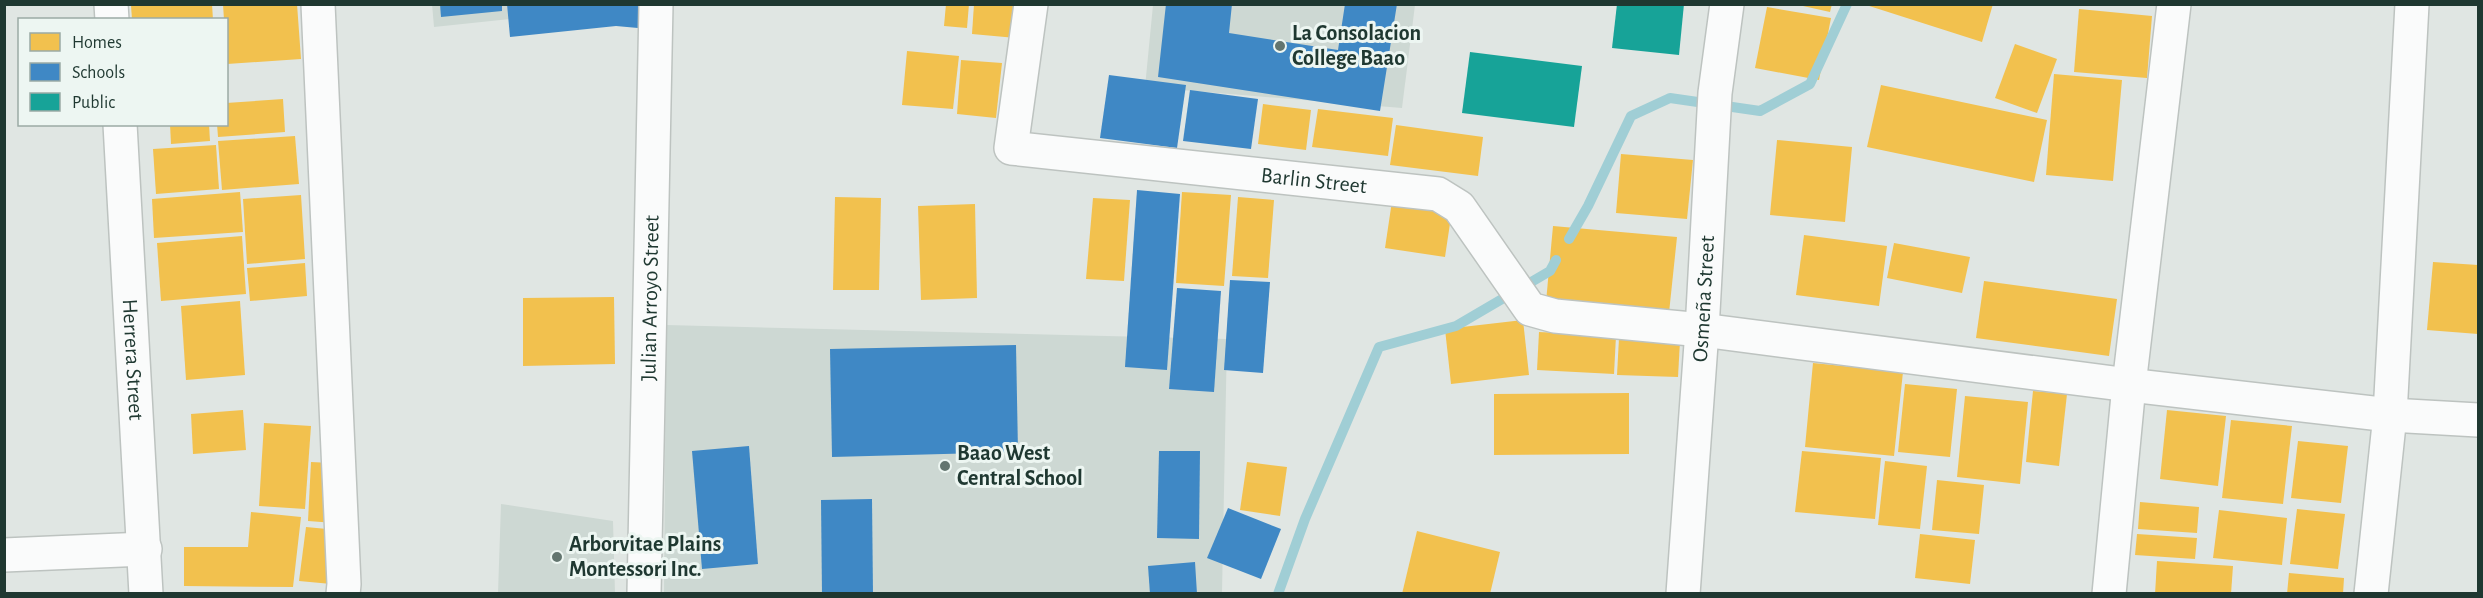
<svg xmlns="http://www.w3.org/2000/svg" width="2483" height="598" viewBox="0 0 2483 598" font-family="'Alegreya Sans',sans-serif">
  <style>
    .built { fill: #cdd8d3 }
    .homes { fill: #f2c14e }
    .schools { fill: #3f88c5 }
    .public { fill: #17a398 }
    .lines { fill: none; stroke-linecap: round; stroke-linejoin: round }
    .stream { stroke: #a0ced5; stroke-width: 10 }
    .minor-casing { stroke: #bdc3c0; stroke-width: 36 }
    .tertiary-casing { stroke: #bdc3c0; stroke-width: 36 }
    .minor { stroke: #fafbfb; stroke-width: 33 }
    .tertiary { stroke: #fafbfb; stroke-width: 33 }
    .poi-dot { fill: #63756f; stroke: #edf6f2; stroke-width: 2 }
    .labels { text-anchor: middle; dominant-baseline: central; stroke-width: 6; stroke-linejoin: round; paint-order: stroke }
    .poi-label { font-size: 22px; font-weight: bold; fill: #1f3831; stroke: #edf6f2; text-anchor: start }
    .street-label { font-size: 22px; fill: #1f3831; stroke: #edf6f2 }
  </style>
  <rect width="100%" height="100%" fill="#e0e6e3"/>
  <g class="built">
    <path d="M432,4L642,5L434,27Z"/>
    <path d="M1153,5H1415L1402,108L1145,87Z"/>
    <path d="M666,325L1227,339L1222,593L664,594Z"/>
    <path d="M501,504L613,521L615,593H498Z"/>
  </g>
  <g class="homes">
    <path d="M212,4L213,20H132L131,5Z"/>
    <path d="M223,4H297L301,59L227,64L226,20H224Z"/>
    <path d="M946,4H969L967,28L944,26Z"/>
    <path d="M974,4H1020L1016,38L972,34Z"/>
    <path d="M1794,4H1832L1830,12Z"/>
    <path d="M1863,4H1993L1982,42Z"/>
    <path d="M1767,7L1831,18L1819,80L1755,68Z"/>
    <path d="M2079,9L2152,16L2147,78L2074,72Z"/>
    <path d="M2015,44L2057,59L2037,113L1995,98Z"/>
    <path d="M907,51L959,56L953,109L902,105Z"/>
    <path d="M961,60L1002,63L996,118L957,114Z"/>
    <path d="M2054,74L2122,80L2113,181L2046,175Z"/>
    <path d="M1881,85L2047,120L2034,182L1867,147Z"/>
    <path d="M283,99L285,132L218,137L217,124H226V103Z"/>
    <path d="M1263,104L1311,110L1306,150L1258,144Z"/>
    <path d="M1318,109L1393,118L1388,156L1312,147Z"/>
    <path d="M170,124H209L210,141L171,144Z"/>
    <path d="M1396,125L1483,137L1478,176L1390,165Z"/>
    <path d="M295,136L299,184L222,190L218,141Z"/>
    <path d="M1777,140L1852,147L1845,222L1770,215Z"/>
    <path d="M216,145L219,189L156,194L153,149Z"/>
    <path d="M1621,154L1693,160L1687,219L1616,213Z"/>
    <path d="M240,192L243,232L154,238L152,199Z"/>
    <path d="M1182,192L1231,195L1224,286L1176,283Z"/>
    <path d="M301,195L305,259L247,264L243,199Z"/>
    <path d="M835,197L881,198L879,290H833Z"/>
    <path d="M1238,197L1274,200L1268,278L1232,276Z"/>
    <path d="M1093,198L1130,200L1124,281L1086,279Z"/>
    <path d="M1392,201L1452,210L1445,257L1385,248Z"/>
    <path d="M975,204L977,298L921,300L918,206Z"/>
    <path d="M1553,226L1677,237L1669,313L1546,302Z"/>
    <path d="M1804,235L1887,246L1879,306L1796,295Z"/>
    <path d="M242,236L246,294L161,301L157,243Z"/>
    <path d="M1894,243L1970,257L1962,293L1887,278Z"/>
    <path d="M2433,262L2478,265V334L2427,330Z"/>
    <path d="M305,263L307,296L250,301L247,268Z"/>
    <path d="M1984,281L2117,299L2109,356L1976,338Z"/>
    <path d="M614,297L615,364L523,366V298Z"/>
    <path d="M240,301L245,375L186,380L181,306Z"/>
    <path d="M1523,320L1529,375L1451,384L1445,329Z"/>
    <path d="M1539,332L1616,336L1614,374L1537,370Z"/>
    <path d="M1619,338L1680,341L1678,377L1617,375Z"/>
    <path d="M1813,363L1903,372L1894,456L1805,447Z"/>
    <path d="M1905,384L1957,389L1950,457L1898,452Z"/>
    <path d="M2033,391L2067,394L2059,466L2026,462Z"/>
    <path d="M1629,393V454L1494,455V394Z"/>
    <path d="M1965,396L2028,402L2020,484L1957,477Z"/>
    <path d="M243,410L246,450L193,454L191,414Z"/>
    <path d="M2167,410L2226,416L2218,486L2160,479Z"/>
    <path d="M2231,420L2292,426L2283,504L2222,498Z"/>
    <path d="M264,423L311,426L305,509L259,506Z"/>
    <path d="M2298,441L2348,446L2341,503L2291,498Z"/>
    <path d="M1802,451L1881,458L1875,519L1795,512Z"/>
    <path d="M1885,461L1927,466L1920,529L1878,525Z"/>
    <path d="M311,462L352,464L348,524L308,521Z"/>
    <path d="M1247,462L1287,467L1280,516L1240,510Z"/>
    <path d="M1937,480L1984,485L1979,534L1932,530Z"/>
    <path d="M2140,502L2199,507L2197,533L2138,529Z"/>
    <path d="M2297,509L2345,514L2338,569L2290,564Z"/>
    <path d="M2219,510L2287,518L2282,565L2213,558Z"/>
    <path d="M251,512L301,517L293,587L184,586V547H248Z"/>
    <path d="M306,527L348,531L342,585L299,581Z"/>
    <path d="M1417,531L1500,552L1490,594H1402Z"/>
    <path d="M1920,534L1975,540L1970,584L1915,578Z"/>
    <path d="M2137,534L2197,538L2195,559L2135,555Z"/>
    <path d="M2157,561L2233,566L2231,594H2155Z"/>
    <path d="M2289,573L2344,578L2343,594H2287Z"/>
  </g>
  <g class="schools">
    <path d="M440,4H502V11L441,17Z"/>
    <path d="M507,4H640L638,28L616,26L510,37Z"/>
    <path d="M1166,4H1232L1229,33L1338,50L1345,4H1397L1380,111L1158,77Z"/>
    <path d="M1109,75L1186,85L1177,148L1100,138Z"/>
    <path d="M1190,90L1258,99L1251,149L1183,141Z"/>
    <path d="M1137,190L1180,194L1167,370L1125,367Z"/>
    <path d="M1230,280L1270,282L1263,373L1224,370Z"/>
    <path d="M1177,288L1221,291L1214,392L1169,389Z"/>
    <path d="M1016,345L1018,452L832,457L830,349Z"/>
    <path d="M749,446L758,564L702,569L692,451Z"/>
    <path d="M1159,451H1200L1199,539L1157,538Z"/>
    <path d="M872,499L873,594H822L821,500Z"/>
    <path d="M1228,508L1281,529L1261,579L1207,558Z"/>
    <path d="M1195,562L1197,594H1150L1148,566Z"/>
  </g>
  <g class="public">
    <path d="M1617,4H1684L1679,55L1612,48Z"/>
    <path d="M1470,52L1582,66L1574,127L1462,113Z"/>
  </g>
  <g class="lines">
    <g class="stream">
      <path d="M1569,239L1588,206L1631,116L1670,98L1760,111L1810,84L1847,4"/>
      <path d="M1278,594L1305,519L1379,347L1456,326L1550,271L1556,260"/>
    </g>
    <defs>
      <g id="minor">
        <path d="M111,4L112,20"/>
        <path d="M318,4L344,584L343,594"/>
        <path id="s1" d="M1031,4L1011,148L1438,194L1459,207L1530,309L1555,316L1702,330L2129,385L2390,415L2478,420"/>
        <path id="s2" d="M120,124L146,594"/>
        <path d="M4,555L145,549"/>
        <path id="s3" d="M644,594L656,4"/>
        <path d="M2109,594L2129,385L2174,4"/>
        <path d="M2371,594L2390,415L2412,4"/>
      </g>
      <g id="tertiary">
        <path id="s4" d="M1683,594L1702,330L1715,93L1727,4"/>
      </g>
    </defs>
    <use href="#minor" class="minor-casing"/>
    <use href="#tertiary" class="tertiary-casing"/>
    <use href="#minor" class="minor"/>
    <use href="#tertiary" class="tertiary"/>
  </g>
  <g class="poi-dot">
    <circle cx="1280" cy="46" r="6"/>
    <circle cx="945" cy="466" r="6"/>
    <circle cx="557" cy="557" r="6"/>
  </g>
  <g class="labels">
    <g class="poi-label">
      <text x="1292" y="33">La Consolacion<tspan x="1292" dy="25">College Baao</tspan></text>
      <text x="957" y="453">Baao West<tspan x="957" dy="25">Central School</tspan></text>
      <text x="569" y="544">Arborvitae Plains<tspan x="569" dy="25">Montessori Inc.</tspan></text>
    </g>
    <g class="street-label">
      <text stroke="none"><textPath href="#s1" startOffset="450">Barlin Street</textPath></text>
      <text stroke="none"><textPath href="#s3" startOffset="296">Julian Arroyo Street</textPath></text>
      <text stroke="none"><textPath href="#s4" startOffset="296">Osmeña Street</textPath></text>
      <text stroke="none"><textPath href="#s2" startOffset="236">Herrera Street</textPath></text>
    </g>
  </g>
  <rect width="2483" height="598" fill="none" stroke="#1f3831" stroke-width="12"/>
  <rect x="18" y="18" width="210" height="108" fill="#edf6f2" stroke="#9baaa5" stroke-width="1.5"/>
  <rect x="30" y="33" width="30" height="18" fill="#f2c14e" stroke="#9baaa5" stroke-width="1.5"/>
  <text x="72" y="48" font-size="18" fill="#1f3831">Homes</text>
  <rect x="30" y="63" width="30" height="18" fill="#3f88c5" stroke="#9baaa5" stroke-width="1.5"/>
  <text x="72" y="78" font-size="18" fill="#1f3831">Schools</text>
  <rect x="30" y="93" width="30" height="18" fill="#17a398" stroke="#9baaa5" stroke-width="1.5"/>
  <text x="72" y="108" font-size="18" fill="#1f3831">Public</text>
</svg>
